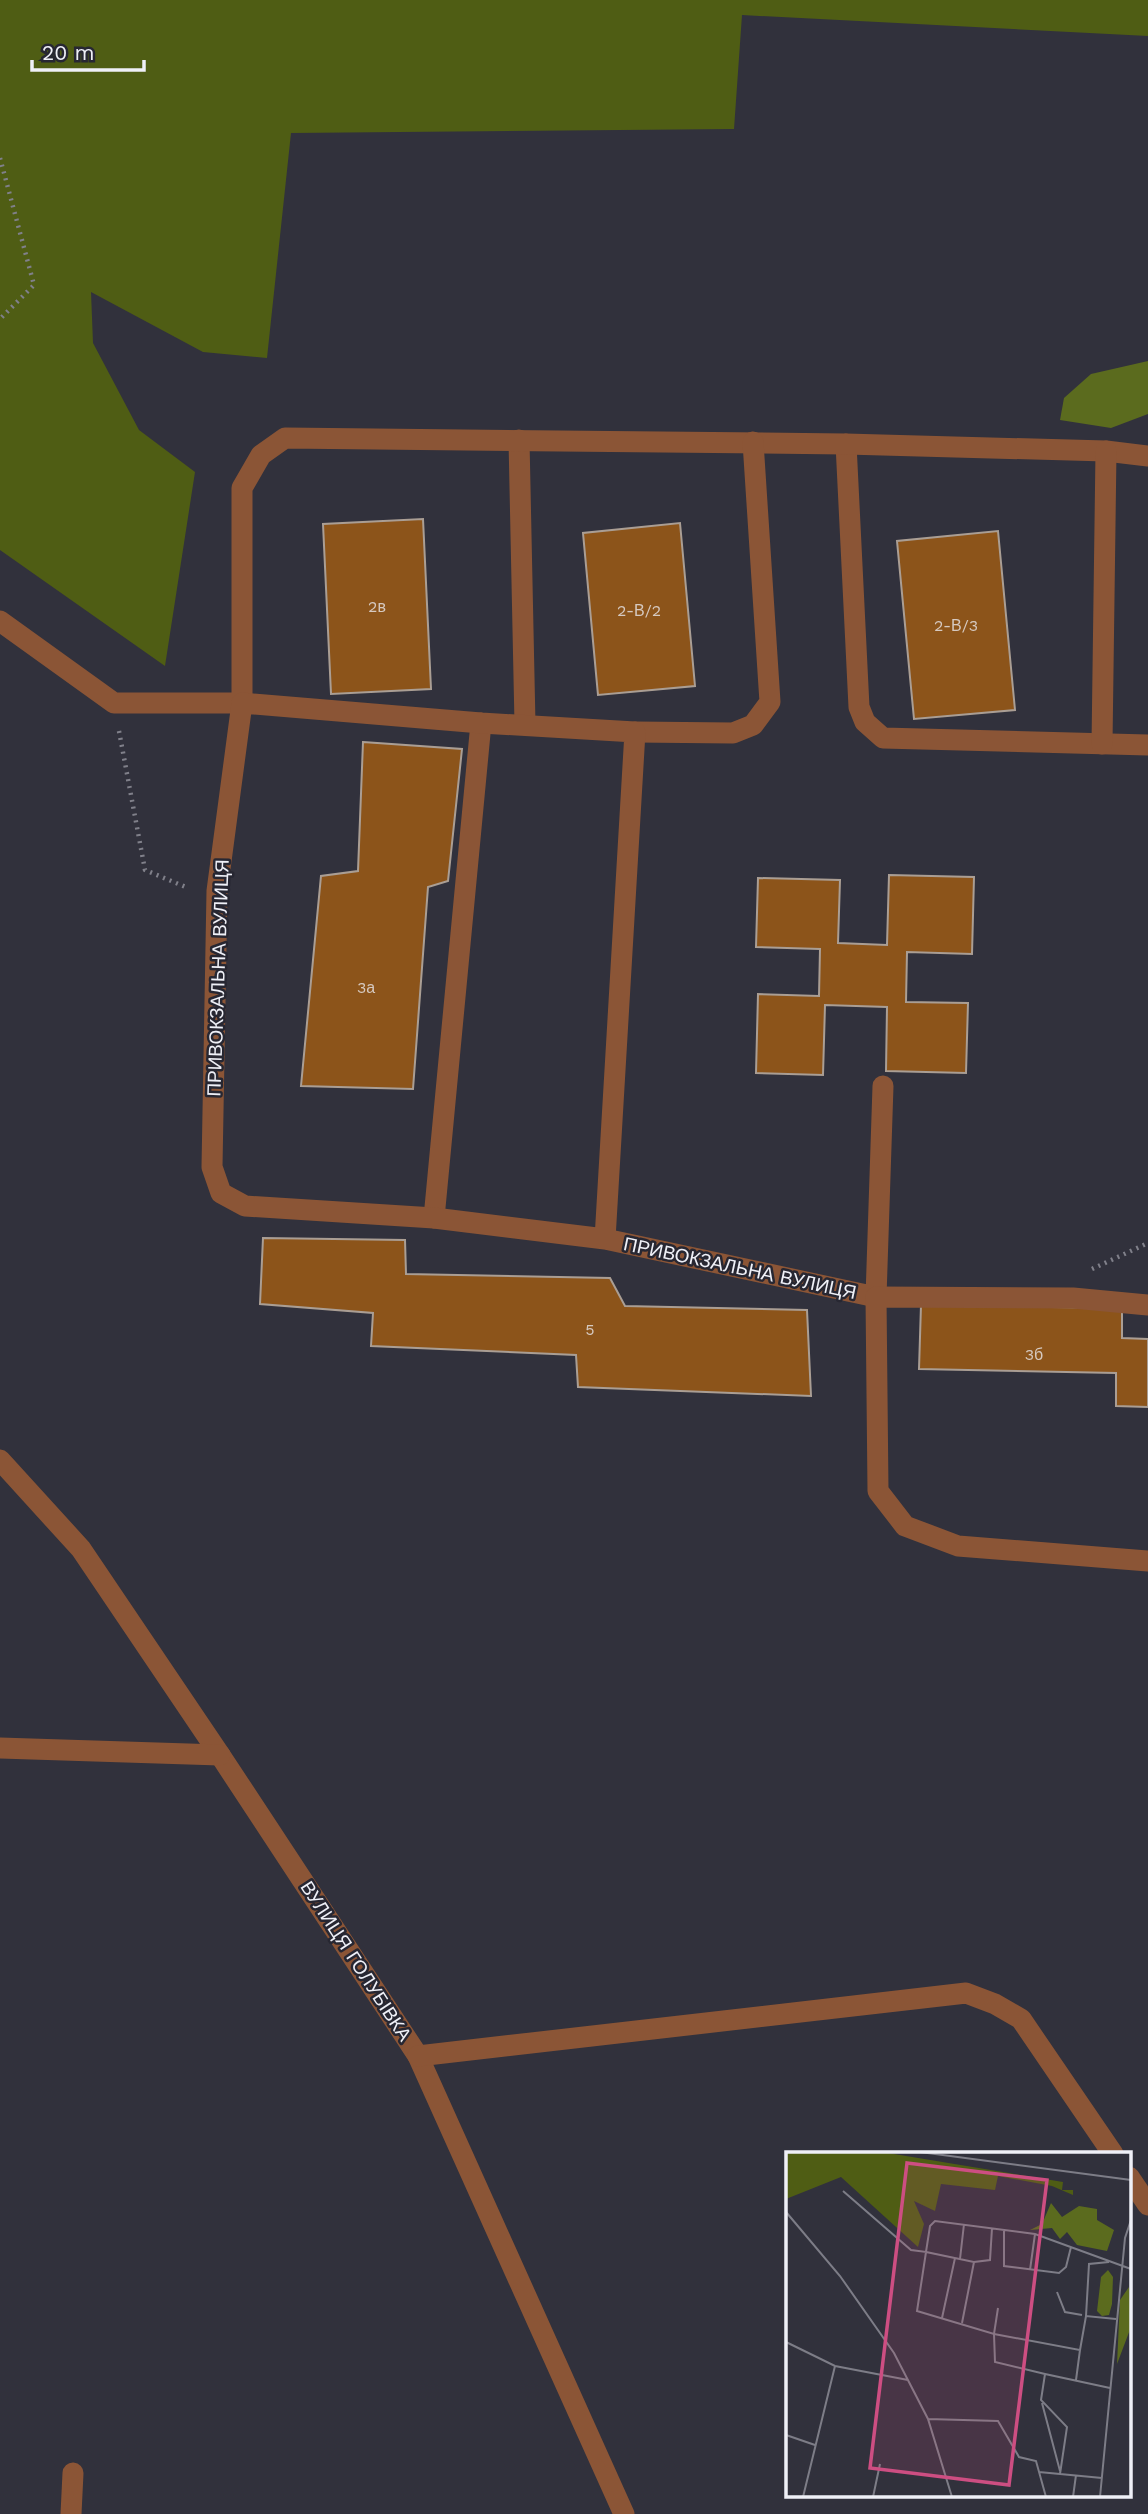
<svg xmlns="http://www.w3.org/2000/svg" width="1148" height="2514" viewBox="0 0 1148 2514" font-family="'Work Sans',sans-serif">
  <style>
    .green { fill: #4f5d14 }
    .forest { fill: #5b6b1e }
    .building { fill: #8c541a; stroke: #aa9e94; stroke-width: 2 }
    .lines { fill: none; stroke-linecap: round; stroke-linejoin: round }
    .path { stroke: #80808a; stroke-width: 4.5; stroke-dasharray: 2 5; stroke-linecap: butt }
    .minor { stroke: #8b5536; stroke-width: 21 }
    .labels { text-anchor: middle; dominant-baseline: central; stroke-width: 5; stroke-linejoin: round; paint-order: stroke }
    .number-label { font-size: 16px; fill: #d6c9c0 }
    .street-label { font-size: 19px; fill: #eff0f7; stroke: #272732 }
    .inset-road { fill: none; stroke: #7d7d87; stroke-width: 2 }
    .view { fill: #cd4e82; fill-opacity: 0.15; stroke: #cd4e82; stroke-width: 3.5 }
    .inset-edge { fill: none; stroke: #eff0f7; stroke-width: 3.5 }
  </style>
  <rect width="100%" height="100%" fill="#31313c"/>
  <path class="green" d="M0,0H1148V36L742,15L734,129L291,133L267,358L203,352L91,292L93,343L139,430L195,472L165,666L0,550Z"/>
  <path class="forest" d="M1148,361V414L1111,428L1060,420L1064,398L1091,374Z"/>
  <g class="building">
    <path d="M423,519L431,689L331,694L323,524Z"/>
    <path d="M680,523L695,686L598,695L583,533Z"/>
    <path d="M998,531L1015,710L914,719L897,541Z"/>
    <path d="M363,742L462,749L448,881L428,887L413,1089L301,1086L321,876L358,871Z"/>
    <path d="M889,875L974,877L972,954L907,952L906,1002L968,1003L966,1073L886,1071L887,1007L825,1005L823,1075L756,1073L758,994L819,996L820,949L756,947L758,878L840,880L838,943L887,945Z"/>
    <path d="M263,1238L405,1240L406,1274L610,1278L625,1306L807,1310L811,1396L578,1387L576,1355L371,1346L373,1313L260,1304Z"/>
    <path d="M921,1305L1122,1308V1338L1148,1339V1407L1116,1406V1373L919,1369Z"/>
  </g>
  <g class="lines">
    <g class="path">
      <path d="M0,158L34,285L0,319"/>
      <path d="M119,731L145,870L188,888"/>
      <path d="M1092,1269L1148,1243"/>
    </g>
    <g class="minor">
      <path d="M519,440L525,724"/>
      <path d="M846,444L859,707L865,722L883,738L1148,745"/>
      <path d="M0,621L114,703H242V488L261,455L285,438L846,444L1106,451L1148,456"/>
      <path d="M635,732L733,733L753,725L770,702L753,442"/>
      <path d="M1102,744L1106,451"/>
      <path d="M434,1218L481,723"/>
      <path d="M605,1239L635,732L481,723L242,703L217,891L212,1167L221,1193L245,1206L434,1218L605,1239L876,1297L883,1086"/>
      <path d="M1148,1305L1073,1298L876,1297L878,1491L905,1526L958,1546L1148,1561"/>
      <path d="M0,1460L81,1549L220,1755L418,2056L624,2514"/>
      <path d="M0,1748L220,1755"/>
      <path d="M418,2056L966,1993L995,2004L1021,2019L1113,2154"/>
      <path d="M1129,2177L1148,2205"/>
      <path d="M71,2514L73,2473"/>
    </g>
  </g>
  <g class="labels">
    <g class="number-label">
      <text x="377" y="606">2в</text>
      <text x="639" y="610">2-В/2</text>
      <text x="956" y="625">2-В/3</text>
      <text x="366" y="987">3а</text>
      <text x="590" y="1329">5</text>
      <text x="1034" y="1354">3б</text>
    </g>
    <g class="street-label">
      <text transform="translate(218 978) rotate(-88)">ПРИВОКЗАЛЬНА ВУЛИЦЯ</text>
      <text transform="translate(740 1268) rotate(12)">ПРИВОКЗАЛЬНА ВУЛИЦЯ</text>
      <text transform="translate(356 1961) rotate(57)">ВУЛИЦЯ ГОЛУБІВКА</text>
    </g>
  </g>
  <g transform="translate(786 2152)">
    <rect width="345" height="345" fill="#31313c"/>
    <path d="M0,0H96L277,30L276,38H287V43L266,34L212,24L209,38L155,32L149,59L128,49L138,72L132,95L55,25L0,47Z" fill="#4f5d14"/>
    <path d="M265,51L276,65L293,54L311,57V68L328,78L321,99L291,93L281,80L274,87L266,76L244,78L256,72ZM322,118L327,125L326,152L323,163L316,164L311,159L315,125ZM343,135L345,175L331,212L334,148Z" fill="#5b6b1e"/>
    <path class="inset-road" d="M134,0L345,28M57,39L125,98L140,100L144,74L149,69L249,82L345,117M0,60L54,124L108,201L142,267L166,345M218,78V114L273,121L280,115L285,95M174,107L178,72M188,110L204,108L206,76M244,118L249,82M271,140L279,160L296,163M300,164L303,112L323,110M156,166L169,106M176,171L188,110L140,100L131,159L208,182L212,156M0,190L49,214L122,228M294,198L300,164L330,167M259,222L209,210L208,182L294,198L290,228M256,251L274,319M142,267L212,269L233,305L250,309L260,345M0,283L29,293M253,320L316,326M274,322L281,275L255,248L259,222L324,236M17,345L49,214M87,345L94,312M287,345L290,323M314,345L339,86L345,68"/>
    <path class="view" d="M121,11L261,28L223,333L84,316Z"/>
    <rect width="345" height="345" class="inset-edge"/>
  </g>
  <path d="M32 60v10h112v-10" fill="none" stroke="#eff0f7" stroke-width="3.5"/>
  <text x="42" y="60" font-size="21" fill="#eff0f7" stroke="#272732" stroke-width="5" paint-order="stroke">20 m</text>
</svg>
